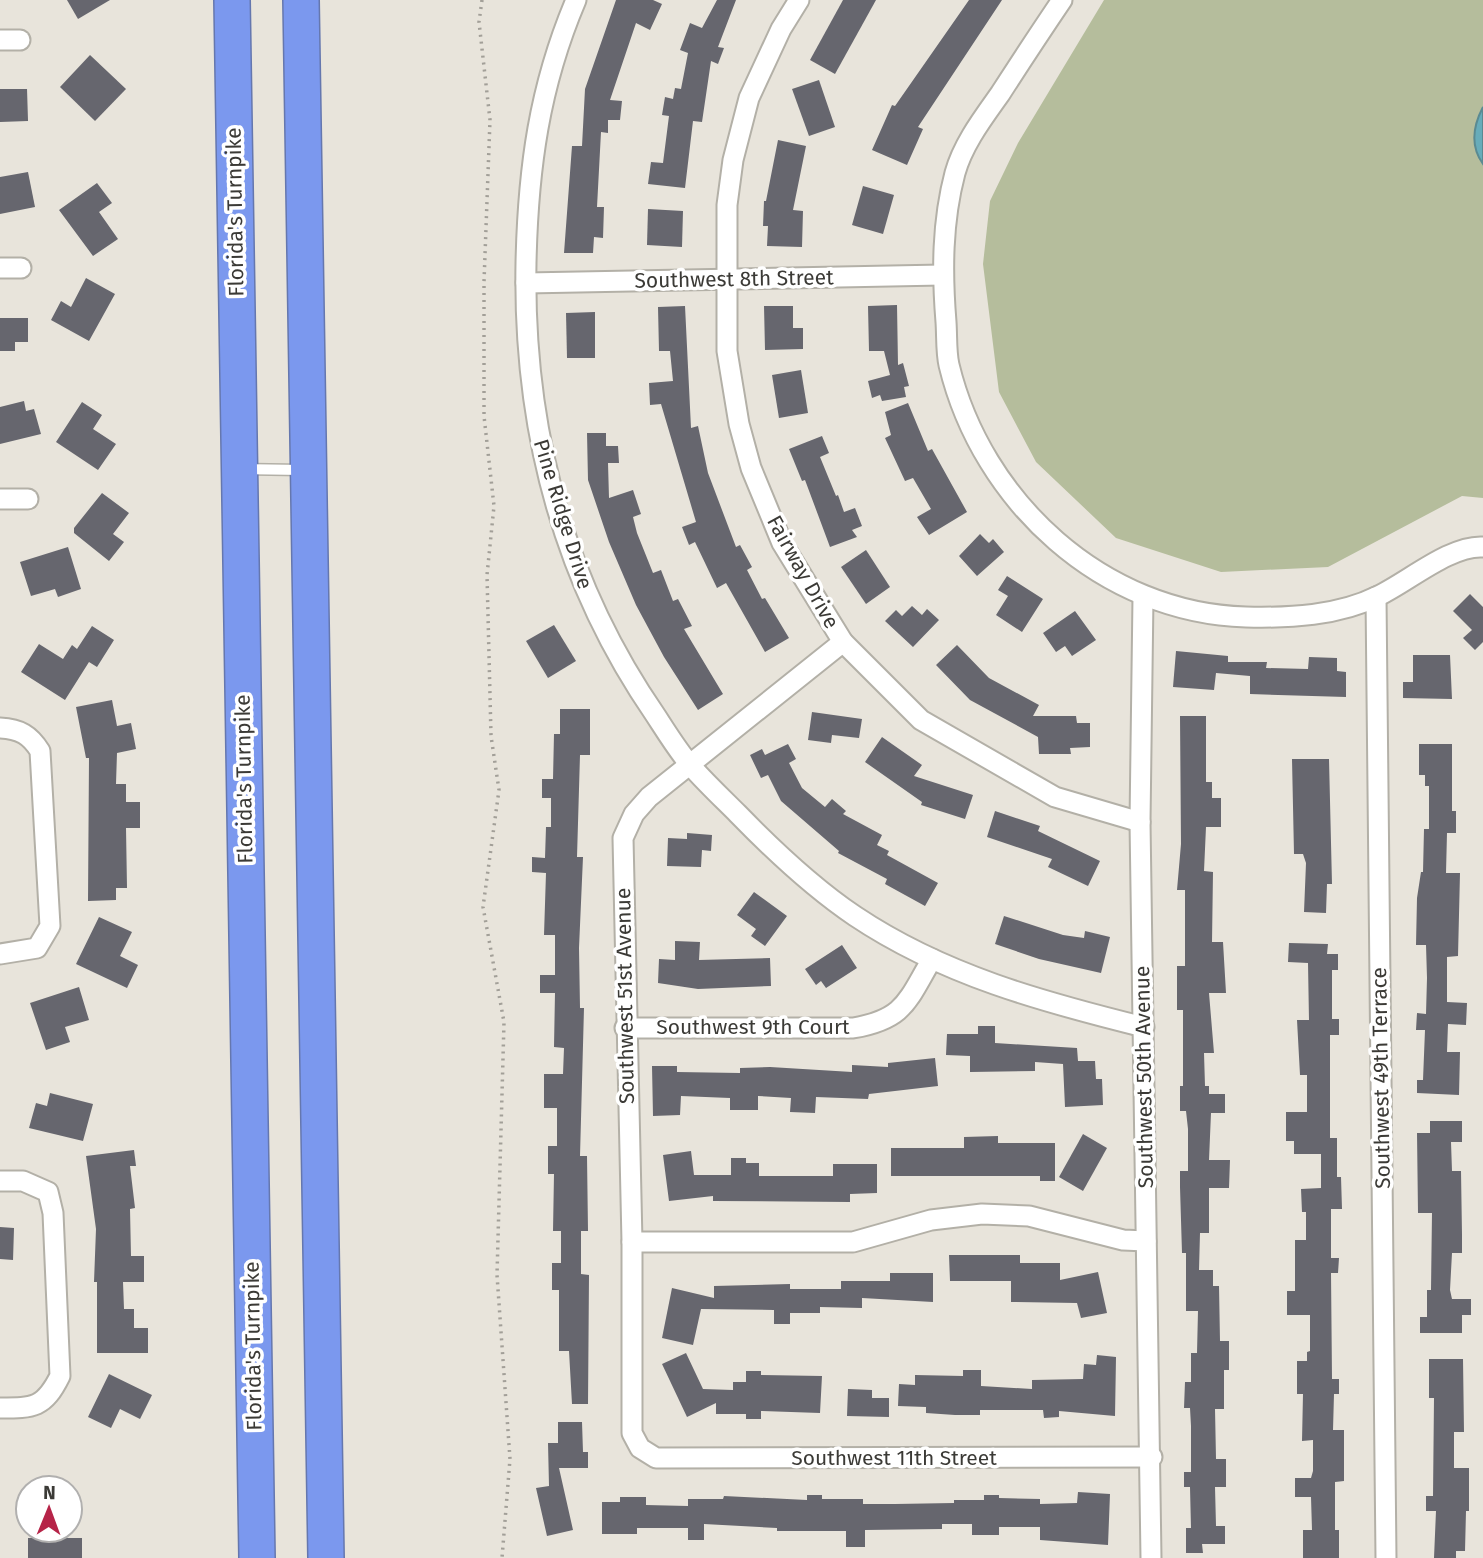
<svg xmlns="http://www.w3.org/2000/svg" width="1483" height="1558" viewBox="0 0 1483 1558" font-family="'Fira Sans',sans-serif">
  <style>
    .green { fill: #b5bd9c }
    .water { fill: #67acba; stroke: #5a8a92; stroke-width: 2 }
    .building { fill: #66666e }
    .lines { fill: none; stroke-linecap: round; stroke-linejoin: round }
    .lane-casing { stroke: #b3b0a7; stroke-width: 13 }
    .street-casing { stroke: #b3b0a7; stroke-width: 23 }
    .highway-casing { stroke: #6577ae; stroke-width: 38 }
    .path { stroke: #a29f98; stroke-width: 3.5; stroke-dasharray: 2 5; stroke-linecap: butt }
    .lane { stroke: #fff; stroke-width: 10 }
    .street { stroke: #fff; stroke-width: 19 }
    .highway { stroke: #7b98ee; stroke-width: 35 }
    .labels { text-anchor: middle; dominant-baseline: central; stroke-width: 7; stroke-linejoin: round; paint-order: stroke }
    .street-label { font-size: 21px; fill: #3b3a36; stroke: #fff }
  </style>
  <rect width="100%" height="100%" fill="#e8e4db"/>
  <path class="green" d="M1104,0H1483V498L1462,496L1328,567L1221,572L1116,538L1036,462L999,392L983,264L990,201L1018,143Z"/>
  <path class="water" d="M1483,107V164C1470,146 1473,126 1483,107Z"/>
  <g class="building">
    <path d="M67,0H110L78,19Z"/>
    <path d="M616,0H653L662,4L650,30L636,23L610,100L622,101L620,120H608V133L601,132L597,207H604L603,238L594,237L593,253H564L572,146H582L585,89Z"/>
    <path d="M717,0H736L718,47L724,48L718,64L711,61L702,122L693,121L685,188L648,184L651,162L663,163L669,116L662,115L665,97L673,99L675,88L681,89L688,53L680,50L690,23L702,28Z"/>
    <path d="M843,0H876L835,74L810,60Z"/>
    <path d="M969,0H1002L918,127L923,129L907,165L872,150L892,105L895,106Z"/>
    <path d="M90,55L126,89L95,121L60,87Z"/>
    <path d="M819,80L835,127L809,136L792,89Z"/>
    <path d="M0,89H27L28,121L0,122Z"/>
    <path d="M778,140L806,146L793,210L803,211L802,247L767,246L768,226H763L764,201H766Z"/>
    <path d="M28,172L35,207L0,214V177Z"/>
    <path d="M97,183L112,203L99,212L118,239L93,256L59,210Z"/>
    <path d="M863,186L894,195L883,234L852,225Z"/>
    <path d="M648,209L683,211L682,247L647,245Z"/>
    <path d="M86,278L115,294L89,341L51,320L61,301L71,307Z"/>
    <path d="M897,305L898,365L903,363L909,386L904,387L906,397L882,401L880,395L872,398L868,381L890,375L884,351H869L868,306Z"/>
    <path d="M685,306L691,428L698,426L708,473L736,547L740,545L752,567L747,570L762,599L765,598L789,638L765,652L726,583L717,588L695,542L689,545L682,527L696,522L661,404L650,405L649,383L673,381L670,351H659L658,307Z"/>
    <path d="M764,306H793V328H803V349L765,350Z"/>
    <path d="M595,312V358H567L566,313Z"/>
    <path d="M0,318H28V342H15V351H0Z"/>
    <path d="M801,370L808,413L779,418L772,375Z"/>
    <path d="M24,401L26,411L34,409L41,434L0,444V407Z"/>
    <path d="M82,402L102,415L93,429L116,444L98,470L56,442Z"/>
    <path d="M908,403L928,451L932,449L967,512L929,535L917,517L931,509L913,478L905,481L885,438L891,435L885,412Z"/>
    <path d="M587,433H606V446H618L619,463H608L609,498L633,490L641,514L633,517L637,533L653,573L661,570L673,601L678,599L692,626L684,629L723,694L698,710L664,657L636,605L609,542L588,480Z"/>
    <path d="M822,436L829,453L820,457L836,496L838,495L844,512L855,508L862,526L852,530L857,537L830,547L805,480L802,481L789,449Z"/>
    <path d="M102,493L129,513L113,534L124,542L109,561L74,533V528Z"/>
    <path d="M980,534L989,543L993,539L1004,552L977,576L959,556Z"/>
    <path d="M68,547L81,589L58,597L55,589L31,596L20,562Z"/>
    <path d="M866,550L890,587L866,604L841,567Z"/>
    <path d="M1007,576L1043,599L1022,632L996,615L1008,596L998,590Z"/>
    <path d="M1470,594L1483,607V642L1475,650L1463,638L1472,630L1453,611Z"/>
    <path d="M912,606L922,615L927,609L939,620L913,647L885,621L896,610L902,616Z"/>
    <path d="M1075,611L1096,640L1072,656L1065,646L1056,652L1043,633Z"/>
    <path d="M554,625L576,661L548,678L526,641Z"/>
    <path d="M92,626L114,640L97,667L89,662L65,700L21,672L39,644L63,659L72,645L77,649Z"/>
    <path d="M957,645L989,678L1039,705L1033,716H1076L1077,723H1090V747L1070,748L1071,754H1039L1038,737L970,700L936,665Z"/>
    <path d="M1176,651L1228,656V662H1267L1266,668L1308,669L1309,657L1337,658V671L1346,672V697L1250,694V676L1216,673L1214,690L1173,687Z"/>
    <path d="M1413,655H1450L1452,699L1403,698V682H1413Z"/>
    <path d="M112,700L117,726L131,723L136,749L117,753L116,784H126V802H140V828H126L127,888H116V900L88,901L89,758H86L76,707Z"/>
    <path d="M560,709H590V755H580L577,857H583L579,948L580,1008H584L580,1156H587L588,1231H581V1274L589,1275L588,1404H572L569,1351H559V1290H552V1263H561V1231H553L554,1174H548V1146H557V1108H544V1074H563L564,1048L554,1047L555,993H540V975H555V935H544L546,873L532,872V857L545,858L546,827H551V798H542V779H553L554,734H560Z"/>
    <path d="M812,712L862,719L859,738L832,735L831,743L808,740Z"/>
    <path d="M1180,716H1206V782H1212V798H1221V827H1206L1204,871L1213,872L1212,942H1223L1226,993H1209L1214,1053H1204L1205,1086H1209V1094H1225V1113H1211L1209,1160H1230L1229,1188H1209V1233H1200L1199,1270H1213V1286H1219L1220,1341H1229V1370H1224V1409H1215L1216,1459H1226V1487H1215L1216,1526H1225V1544H1202L1203,1553H1186V1528H1191L1190,1487H1184V1472H1191V1426L1190,1408H1184L1185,1382H1191V1353H1197L1198,1311H1186V1253H1182L1180,1187V1171H1188V1129L1186,1111H1180V1086H1183V1010H1177V966H1185V890H1177L1181,844Z"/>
    <path d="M882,737L922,765L914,776L973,795L965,819L921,805L922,802L865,762Z"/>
    <path d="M788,744L796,759L789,763L802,788L825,807L832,799L846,811L843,814L882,835L877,845L889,851L887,855L938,883L925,906L885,884L887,879L838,853L839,851L781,801L768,775L761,778L750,755L762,749L765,755Z"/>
    <path d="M1419,744H1452V811H1456V833H1447L1446,873H1460L1458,956L1447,957V1002L1467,1003L1466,1025L1448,1024L1447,1052H1460L1459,1095L1417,1093V1080H1423L1425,1030H1416L1417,1013L1426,1014L1427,978L1426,945H1416L1417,898L1421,872H1423L1424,829H1429V786H1425V775H1419Z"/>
    <path d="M1292,759H1329L1332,884H1327L1326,913L1304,912L1306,863L1303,854H1294Z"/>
    <path d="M995,811L1040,826L1038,831L1100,861L1088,886L1048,867L1052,859L987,837Z"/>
    <path d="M687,833L712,835L711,851L702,850L701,867L667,866L668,838L687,839Z"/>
    <path d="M754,892L787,916L765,946L751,936L756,929L737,915Z"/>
    <path d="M1004,916L1063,935L1084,938L1085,931L1110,937L1101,973L1039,959L995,944Z"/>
    <path d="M99,917L132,932L120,956L138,965L127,988L76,964Z"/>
    <path d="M675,941L700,942L699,960L770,958L771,986L698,989L658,983L659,959L675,960Z"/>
    <path d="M1289,943L1328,944L1327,954H1338V970H1332V1019H1339V1035H1330V1138H1337V1177H1341L1342,1209H1331V1258H1339L1338,1273H1331L1332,1379H1339V1394H1334L1333,1430H1344V1481L1335,1482V1530H1339V1558H1303V1530H1312L1311,1497H1295V1478H1311L1313,1471V1440L1302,1441L1303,1394H1297V1361H1307V1352L1310,1351V1315H1287V1291H1295V1240H1306V1212H1302L1301,1189L1321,1188V1154H1294V1141H1286V1112H1307V1075H1300L1297,1020H1309L1308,963L1288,962Z"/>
    <path d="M842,945L857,968L826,988L821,981L816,985L805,969Z"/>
    <path d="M79,987L89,1020L65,1027L70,1042L46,1050L30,1003Z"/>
    <path d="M978,1026H995V1043L1077,1048L1078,1061H1095L1096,1079H1102L1103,1105L1065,1107L1063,1064L1035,1062V1071L970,1072V1056L946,1055L947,1034H978Z"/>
    <path d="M935,1058L938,1086L869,1094L868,1099L816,1097L815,1113L790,1112L791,1098L758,1096V1110H730V1098L681,1096L680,1115L653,1116L652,1066H677V1072L740,1073V1068L770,1067L852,1072V1065L888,1067V1063Z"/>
    <path d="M50,1093L93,1104L83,1141L29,1128L36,1103L47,1106Z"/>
    <path d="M1430,1121H1462V1142H1451L1452,1171H1461L1462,1235V1253H1452L1450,1290L1452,1299H1471V1315H1462V1333H1420V1317H1427V1290H1431L1432,1213H1418L1417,1133H1430Z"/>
    <path d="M1083,1134L1107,1148L1083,1191L1059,1177Z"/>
    <path d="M998,1136V1143H1055V1181H1040V1176H891V1148H964V1137Z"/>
    <path d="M134,1150L136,1166H130L135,1208L130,1209L131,1256H144V1282H123L124,1309H134V1328H148V1353H97V1282H94L96,1229L86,1156Z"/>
    <path d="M691,1151L694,1175H731V1158H746V1163H759V1176H833V1164H877V1193L850,1194V1202L713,1201V1196L669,1201L663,1155Z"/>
    <path d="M0,1227L14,1228L13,1260L0,1259Z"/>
    <path d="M949,1255H1020V1263H1060V1280L1098,1272L1107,1313L1081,1318L1077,1303L1011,1302V1281H950Z"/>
    <path d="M890,1273H933V1302L862,1298V1308L820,1307V1313H790V1324H774V1310L701,1309L693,1345L662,1338L672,1288L714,1298V1286L790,1284V1289H841V1281H890Z"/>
    <path d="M686,1353L703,1389L733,1390V1382H746V1371H761V1375L822,1376L820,1413L761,1411V1419H746V1414H716V1403L687,1417L662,1364Z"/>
    <path d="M1097,1355L1116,1357L1115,1416L1059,1411V1417L1044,1418L1043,1410H980V1415H955L926,1413V1407L898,1406L899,1384L915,1385V1375L963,1376V1370H981V1386L1032,1389V1380L1083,1379L1084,1364L1096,1365Z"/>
    <path d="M1429,1359H1463L1464,1432H1454V1468H1469V1511H1466L1465,1551H1456V1558H1434L1436,1511H1426V1496H1433L1434,1398H1429Z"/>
    <path d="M109,1374L152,1395L140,1419L120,1409L111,1428L88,1417Z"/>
    <path d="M848,1389L872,1390V1398H889V1417L847,1416Z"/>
    <path d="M558,1422H582L583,1452H588V1468H559L573,1530L547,1536L536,1488L549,1486L548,1443H558Z"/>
    <path d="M1078,1492L1110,1494L1108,1545L1040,1540V1527H999V1535H972V1524H942V1529L865,1530V1547H846V1531H777V1528L704,1524V1540H688V1528H637V1534H602V1502H620V1497H646V1505L688,1506V1499H723L724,1496L807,1500V1495H822V1499H863V1504H895L954,1503V1500H984V1495H999V1498L1040,1499V1504L1077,1503Z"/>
    <rect x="28" y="1538" width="54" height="20"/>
  </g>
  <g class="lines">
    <defs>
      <path id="lane" d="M247,469L302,470"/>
      <g id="street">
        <path d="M576,0C539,87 528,169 526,263C523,428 562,580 656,716C667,733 678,751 691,766C706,783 722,798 738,814C774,851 812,887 855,916C943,975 1043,1002 1144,1027"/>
        <path d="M799,0L781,29L749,98L733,160L727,205V351L739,424L751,468L782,543L843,642L921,720L1055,797L1140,822"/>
        <path d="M1062,0C1041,31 1020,63 1000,94C983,118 963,144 955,173C942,222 942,272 946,322C947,336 946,352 949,365C982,502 1103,613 1246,617C1289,618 1338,616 1378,596C1408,582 1450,545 1483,547"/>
        <path d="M0,40H20"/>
        <path d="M0,268H21"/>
        <path d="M526,283L942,275"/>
        <path d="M0,499H28"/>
        <path d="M1143,597L1140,822L1151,1558"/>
        <path d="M1376,597L1386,1558"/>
        <path d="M843,642L649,797L634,814L623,838L632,1242V1433L640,1448L656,1458L1152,1457"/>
        <path d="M0,728C20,729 30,735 40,751L50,926L37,948L0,954"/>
        <path d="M625,1028H853C905,1019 907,1001 932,959"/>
        <path d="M0,1181H23L48,1192L53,1213L60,1376C44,1408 34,1408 0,1408"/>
        <path d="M632,1242H853L931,1220L982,1214L1029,1216L1123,1240L1146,1241"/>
      </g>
      <g id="highway">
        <path d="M232,0L257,1558"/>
        <path d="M301,0L326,1558"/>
      </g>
    </defs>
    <use href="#lane" class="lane-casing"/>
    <use href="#street" class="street-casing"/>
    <use href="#highway" class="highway-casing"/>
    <path class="path" d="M482,0L479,22L490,120L484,282V416L494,506L487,575L491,736L499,790L483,907L504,1022L497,1275L510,1459L502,1558"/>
    <use href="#lane" class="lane"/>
    <use href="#street" class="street"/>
    <use href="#highway" class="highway"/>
  </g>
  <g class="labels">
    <g class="street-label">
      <text transform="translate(235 212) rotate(-91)">Florida's Turnpike</text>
      <text transform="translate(734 279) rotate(-1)">Southwest 8th Street</text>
      <text transform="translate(563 514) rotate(73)">Pine Ridge Drive</text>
      <text transform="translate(803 572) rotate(61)">Fairway Drive</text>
      <text transform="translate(244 779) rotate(-91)">Florida's Turnpike</text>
      <text transform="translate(625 996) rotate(-91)">Southwest 51st Avenue</text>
      <text x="753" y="1027">Southwest 9th Court</text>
      <text transform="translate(1144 1077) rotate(-91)">Southwest 50th Avenue</text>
      <text transform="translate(1381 1078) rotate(-91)">Southwest 49th Terrace</text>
      <text transform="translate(253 1346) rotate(-91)">Florida's Turnpike</text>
      <text x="894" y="1458">Southwest 11th Street</text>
    </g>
  </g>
  <g transform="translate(49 1509) rotate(1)"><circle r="33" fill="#ffffff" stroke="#b1b0af" stroke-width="2"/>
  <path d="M0-5L12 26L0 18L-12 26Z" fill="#b62448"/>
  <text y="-10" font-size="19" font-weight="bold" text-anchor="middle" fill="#3b3a36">N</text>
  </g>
</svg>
